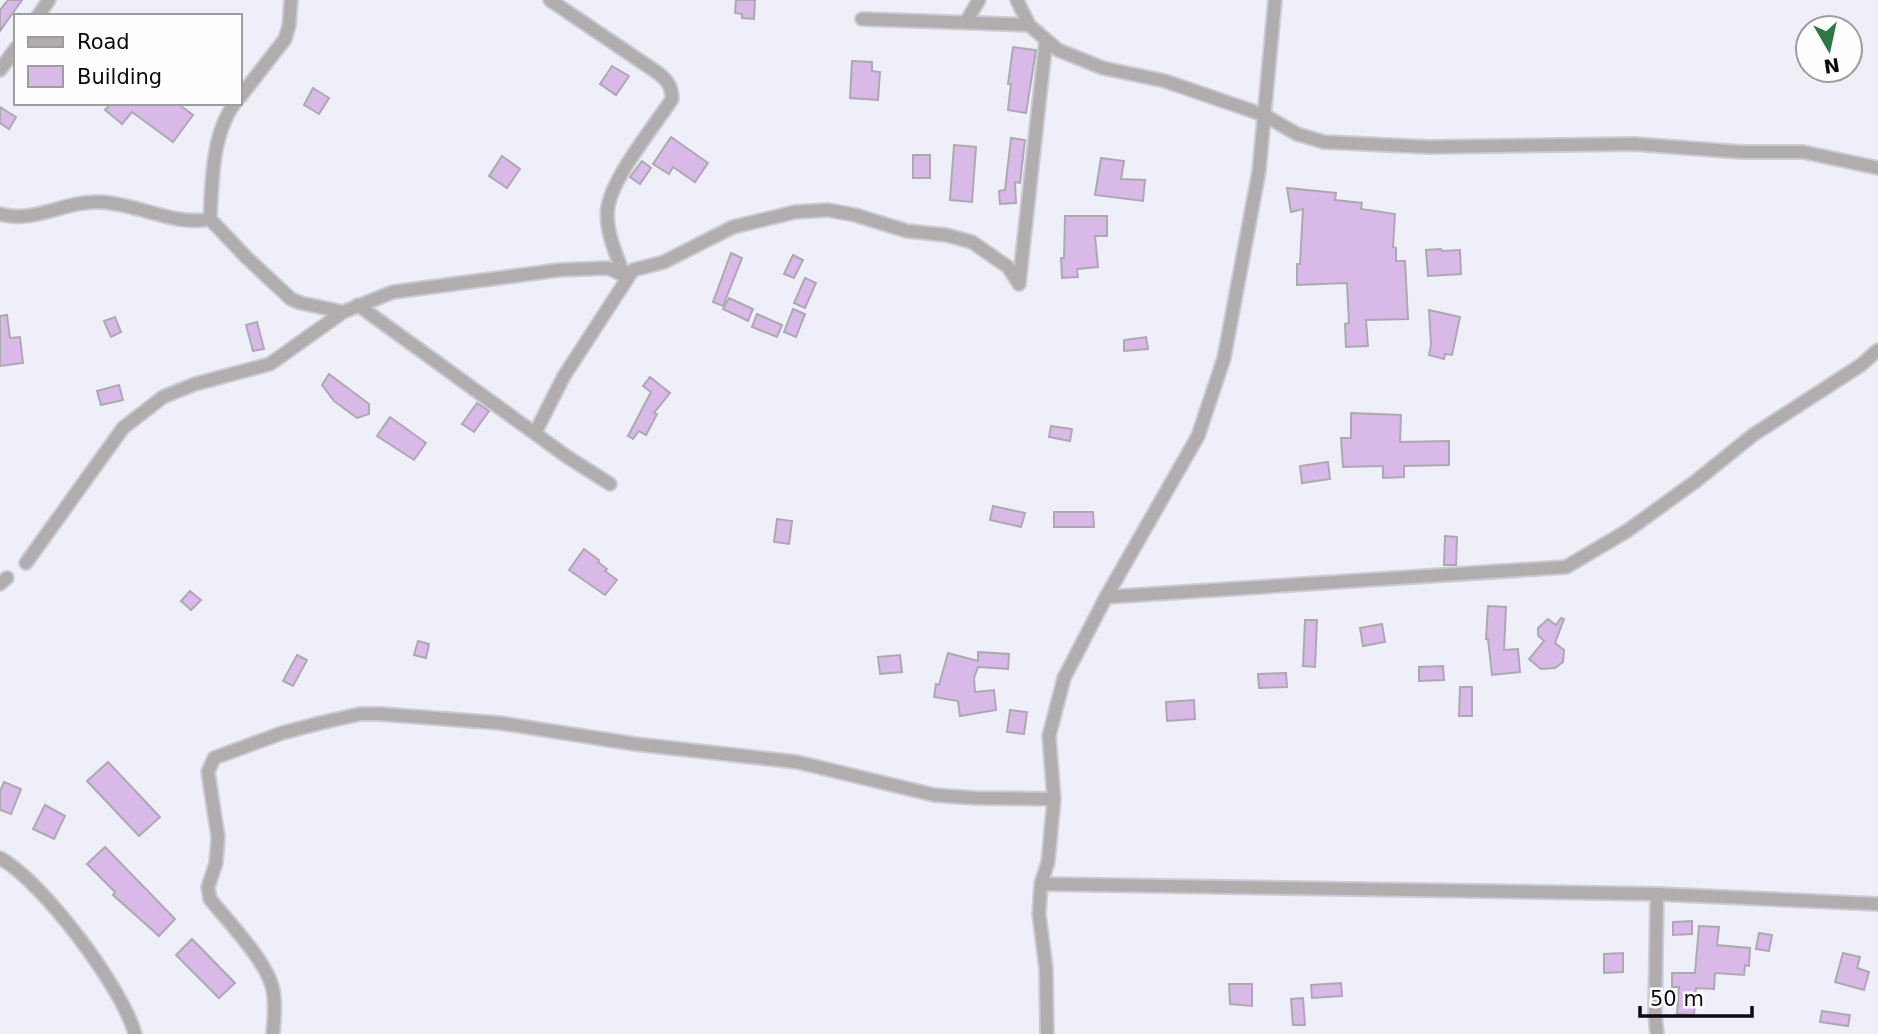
<svg xmlns="http://www.w3.org/2000/svg" width="1878" height="1034" viewBox="0 0 1878 1034" font-family="'DejaVu Sans',sans-serif">
  <style>
    .building { fill: #d9b9e7; stroke: #aea8b1; stroke-width: 2 }
    .lines { fill: none; stroke-linecap: round; stroke-linejoin: round }
    .street-casing { stroke: #cbcbd3; stroke-width: 16 }
    .street { stroke: #b1acad; stroke-width: 12 }
  </style>
  <rect width="100%" height="100%" fill="#efeff9"/>
  <g class="building">
    <path d="M8,0H22L0,31V10Z"/>
    <path d="M736,0H755L754,19L742,18V14L735,13Z"/>
    <path d="M1013,47L1036,50L1026,113L1008,110L1011,84H1008Z"/>
    <path d="M852,61L872,62V71L880,72L878,100L850,98Z"/>
    <path d="M612,66L629,76L616,95L600,84Z"/>
    <path d="M313,88L329,98L319,114L304,105Z"/>
    <path d="M111,103H177L193,115L173,142L132,112L122,124L105,110Z"/>
    <path d="M0,107L16,117L9,129L0,123Z"/>
    <path d="M671,137L708,163L695,182L673,167L669,174L653,164Z"/>
    <path d="M1011,138L1025,140L1020,183L1015,182L1016,203L1000,204L999,191L1005,190Z"/>
    <path d="M954,145L976,147L972,202L950,200Z"/>
    <rect x="913" y="155" width="17" height="23"/>
    <path d="M502,156L520,169L507,188L489,176Z"/>
    <path d="M1101,158L1124,161L1121,179L1145,180L1143,201L1095,195Z"/>
    <path d="M642,161L651,168L640,184L630,177Z"/>
    <path d="M1287,188L1336,193L1335,200L1362,203L1361,209L1395,214L1393,247L1396,248V261H1405L1408,319L1366,320L1368,346L1346,347L1345,324L1349,323L1347,283L1297,285V264H1300L1303,209L1291,212Z"/>
    <path d="M1065,216H1107V236H1095L1098,267L1077,269L1078,277L1062,278L1061,258H1064Z"/>
    <path d="M1441,249L1442,251L1460,250L1461,274L1428,276L1426,250Z"/>
    <path d="M731,253L742,258L723,306L713,302Z"/>
    <path d="M793,255L803,260L794,278L784,274Z"/>
    <path d="M805,278L816,283L805,308L794,303Z"/>
    <path d="M729,298L753,309L748,321L723,309Z"/>
    <path d="M793,309L805,314L796,337L784,332Z"/>
    <path d="M1429,310L1460,317L1452,355L1445,354L1444,359L1429,355L1431,345Z"/>
    <path d="M757,314L782,325L777,337L752,327Z"/>
    <path d="M7,315L10,338L20,337L23,363L0,366V316Z"/>
    <path d="M115,317L121,332L111,337L104,321Z"/>
    <path d="M257,322L264,349L253,351L246,325Z"/>
    <path d="M1146,337L1148,349L1124,351V340Z"/>
    <path d="M329,374L369,404V414L357,418L334,401L322,385Z"/>
    <path d="M650,377L670,393L654,413L657,414L646,435L639,431L633,439L628,436L651,392L643,386Z"/>
    <path d="M119,385L123,400L101,405L97,391Z"/>
    <path d="M477,403L489,411L474,432L462,424Z"/>
    <path d="M1351,413L1401,415L1400,442L1449,441V465L1404,466V477L1383,478V466L1343,467L1341,438H1351Z"/>
    <path d="M390,417L426,443L414,460L377,436Z"/>
    <path d="M1051,426L1072,429L1070,441L1049,437Z"/>
    <path d="M1328,462L1330,479L1302,483L1300,466Z"/>
    <path d="M993,506L1025,513L1021,527L990,520Z"/>
    <path d="M1054,512H1093L1094,527H1054Z"/>
    <path d="M777,519L792,521L789,544L774,542Z"/>
    <path d="M1445,536L1457,537L1456,565H1444Z"/>
    <path d="M584,549L599,560L598,562L607,569L605,571L617,580L605,595L569,570Z"/>
    <path d="M190,591L201,600L191,610L181,601Z"/>
    <path d="M1488,606L1506,607L1504,650L1518,649L1520,672L1492,675L1488,639H1486Z"/>
    <path d="M1561,618L1564,619L1555,643L1564,650L1563,662L1555,668L1541,669L1529,659L1544,641L1538,635V628L1548,619L1556,625Z"/>
    <path d="M1305,620H1317L1315,667L1303,666Z"/>
    <path d="M1382,624L1385,642L1363,646L1360,628Z"/>
    <path d="M418,641L429,644L426,658L414,655Z"/>
    <path d="M978,652L1009,654L1008,669L978,667L974,678L975,692L994,690L996,710L960,716L958,701L934,697L936,684L939,685L948,653L978,661Z"/>
    <path d="M297,655L307,660L293,686L283,681Z"/>
    <path d="M900,655L902,672L880,674L878,657Z"/>
    <path d="M1443,666L1444,680L1419,681V667Z"/>
    <path d="M1286,673L1287,687L1259,688L1258,674Z"/>
    <path d="M1460,687H1472V716H1459Z"/>
    <path d="M1194,700L1195,719L1167,721L1166,702Z"/>
    <path d="M1010,710L1027,712L1024,734L1007,732Z"/>
    <path d="M108,762L160,817L139,836L87,781Z"/>
    <path d="M4,782L21,789L11,814L0,810V791Z"/>
    <path d="M45,805L65,816L54,839L33,829Z"/>
    <path d="M105,847L175,919L159,936L113,895L115,892L87,864Z"/>
    <path d="M1692,921V934L1673,935V922Z"/>
    <path d="M1699,926L1719,927L1717,945L1750,948L1749,966L1745,965L1744,975L1715,973L1714,989L1696,988L1694,1015L1677,1014L1679,987H1672V973H1695Z"/>
    <path d="M1759,933L1772,935L1769,951L1756,949Z"/>
    <path d="M192,939L235,983L219,998L176,955Z"/>
    <path d="M1623,953V972L1604,973V954Z"/>
    <path d="M1843,953L1860,957L1857,968L1869,972L1864,990L1835,982Z"/>
    <path d="M1341,983L1342,996L1312,998L1311,985Z"/>
    <path d="M1229,984H1252V1006L1230,1004Z"/>
    <path d="M1303,998L1305,1025H1293L1291,999Z"/>
    <path d="M1822,1011L1850,1015L1848,1026L1820,1022Z"/>
  </g>
  <g class="lines">
    <defs>
      <g id="street">
        <path d="M550,0L658,73C668,81 672,87 672,99C654,127 613,176 608,207C604,230 617,255 624,276"/>
        <path d="M1017,0L1029,25L1058,50L1103,68L1165,81L1264,115L1297,134L1324,142L1429,147L1634,144L1741,152H1803L1878,168"/>
        <path d="M38,16L49,0"/>
        <path d="M862,19L1029,25"/>
        <path d="M966,22L979,0"/>
        <path d="M0,70L16,48"/>
        <path d="M240,97L285,39L289,26L291,0"/>
        <path d="M235,103C212,133 212,182 210,219L246,257L291,299L301,303L343,312"/>
        <path d="M0,214C34,224 66,200 100,202C136,203 176,227 210,219"/>
        <path d="M1019,284L1046,40"/>
        <path d="M358,305L566,456L610,484"/>
        <path d="M536,431L564,376L633,270L664,262L733,227L795,212L828,210L855,215L907,231L946,235L972,242L1008,267L1019,284"/>
        <path d="M26,563L123,428L163,397L195,384L270,364L343,312L393,292L559,270L608,268L627,277"/>
        <path d="M0,584L7,578"/>
        <path d="M1106,597L1566,567L1627,531L1696,481L1753,435L1861,365L1878,350"/>
        <path d="M0,858C43,882 122,987 135,1034"/>
        <path d="M1041,884L1657,894L1878,904"/>
        <path d="M273,1034C274,1019 276,1005 273,990C267,961 229,923 210,899L208,887L216,863L218,837L208,772L214,758L282,733L320,723L360,714H380L500,723L635,744L797,762L934,795L975,798L1054,799"/>
        <path d="M1047,1034L1046,969L1039,914L1041,884L1048,862L1054,799L1049,736L1064,678L1106,597L1198,436L1224,358L1259,171L1275,0"/>
        <path d="M1657,1034L1655,1014L1657,894"/>
      </g>
    </defs>
    <use href="#street" class="street-casing"/>
    <use href="#street" class="street"/>
  </g>
  <rect x="14" y="14" width="228" height="91" fill="#fefefe" stroke="#9d9d9e" stroke-width="2"/>
  <rect x="28" y="37" width="35" height="10" fill="#b1acad" stroke="#9d9d9e" stroke-width="2"/>
  <text x="77" y="49" font-size="21" fill="#0b0b0e">Road</text>
  <rect x="28" y="66" width="35" height="21" fill="#d9b9e7" stroke="#9d9d9e" stroke-width="2"/>
  <text x="77" y="84" font-size="21" fill="#0b0b0e">Building</text>
  <g transform="translate(1829 49) rotate(171)"><circle r="33" fill="#fefefe" stroke="#9d9d9e" stroke-width="2"/>
  <path d="M0-5L12 26L0 18L-12 26Z" fill="#2e7643"/>
  <text y="-10" font-size="19" font-weight="bold" text-anchor="middle" fill="#0b0b0e">N</text>
  </g>
  <path d="M1640 1006v10h112v-10" fill="none" stroke="#0b0b0e" stroke-width="3.5"/>
  <text x="1650" y="1006" font-size="21" fill="#0b0b0e" stroke="#fefefe" stroke-width="5" paint-order="stroke">50 m</text>
</svg>
